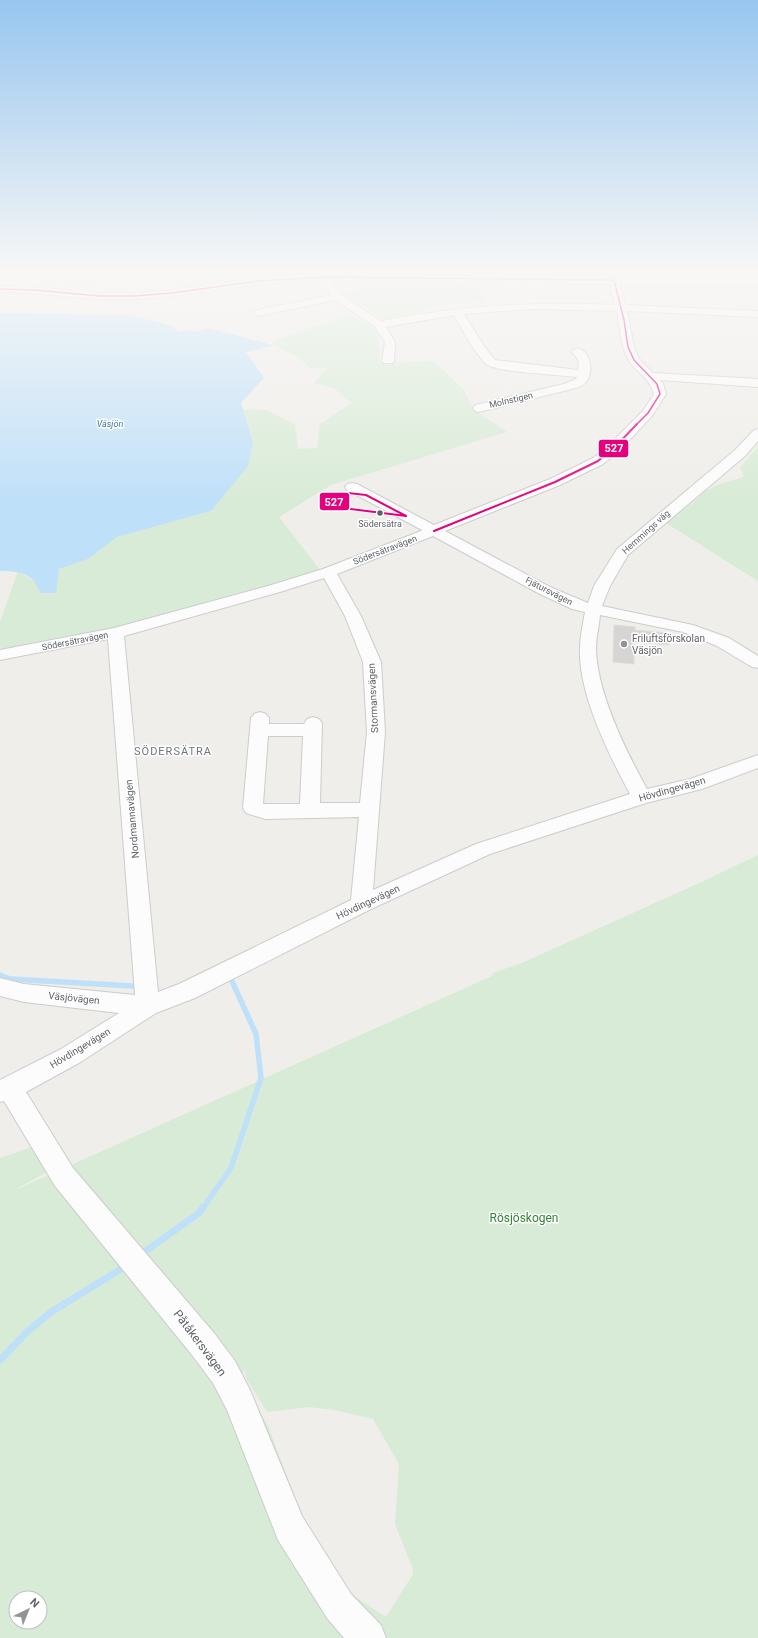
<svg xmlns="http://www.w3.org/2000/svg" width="758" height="1638" viewBox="0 0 758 1638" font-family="Roboto,sans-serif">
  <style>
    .green { fill: #d8ebd6; fill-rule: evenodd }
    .water { fill: #bfe0f9 }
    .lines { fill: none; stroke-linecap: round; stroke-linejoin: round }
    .stream-far1 { stroke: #bfe0f9; stroke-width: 5.5 }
    .stream { stroke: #bfe0f9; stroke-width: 7 }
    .building { fill: #d6d5d3; stroke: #deddd9 }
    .minor-casing { stroke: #cbcccc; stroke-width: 2 }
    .minor { fill: #fdfcfc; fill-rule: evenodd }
    .bus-1-far1-casing { stroke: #fff; stroke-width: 3 }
    .bus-1-casing { stroke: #fff; stroke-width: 4 }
    .bus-1-far1 { stroke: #e5007d; stroke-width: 1.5 }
    .bus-1 { stroke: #e5007d; stroke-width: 2 }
    .bus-dot { fill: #5f6368; stroke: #fff; stroke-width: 1.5 }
    .poi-dot { fill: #919496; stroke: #fff; stroke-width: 1.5 }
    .labels { text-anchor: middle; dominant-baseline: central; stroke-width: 3; stroke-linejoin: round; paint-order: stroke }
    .far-street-label { font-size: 9px; fill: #5f6368; stroke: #fff }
    .far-water-label { font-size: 9px; font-style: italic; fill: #4174aa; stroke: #fff }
    .bus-label { font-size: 9px; fill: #5f6368; stroke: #fff }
    .poi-label { font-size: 10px; fill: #5f6368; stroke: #fff; text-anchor: start }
    .street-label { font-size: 10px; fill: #5f6368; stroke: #fff }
    .neighbourhood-label { font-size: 11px; letter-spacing: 1px; fill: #70757a; stroke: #fff }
    .near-park-label { font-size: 12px; fill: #348238; stroke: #fff }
    .near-street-label { font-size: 12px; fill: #5f6368; stroke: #fff }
    .line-badge { stroke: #fff; stroke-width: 1.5 }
    .badge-label { font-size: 11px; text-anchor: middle; font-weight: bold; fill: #fff }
  </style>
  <rect width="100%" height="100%" fill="#efeeea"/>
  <g class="green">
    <path d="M89,274H127L100,277L79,289L62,287Z"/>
    <path d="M181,274H215L208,281L181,288Z"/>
    <path d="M618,274H758V277L629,276Z"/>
    <path d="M370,282L475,283L486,301L426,307L419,313L386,321L345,294Z"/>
    <path d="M350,314L370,325L379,337L380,363L434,361L463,389L474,410L507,432L331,485L279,517L320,570L218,602L115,629L0,651V622L18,571L37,583L59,569L88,559L117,537L211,511L253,442L243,409L266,410L295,424L298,449L317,448L320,424L352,403L334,388L314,383L327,368H311L296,356L271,344L277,340Z"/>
    <path d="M758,447V581L666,523L694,502L705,491L722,483L744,477L740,467Z"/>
    <path d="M758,855V1638H0V1158L35,1146L47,1172L13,1191L492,976L493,973L524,962L697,884ZM245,1369L246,1378L267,1412L310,1407L334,1410L373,1419L399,1464L395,1524L413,1569V1574L386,1617L348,1592L306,1528L268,1426L241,1380ZM16,1598H40V1622H16Z"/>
  </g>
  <path class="water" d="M0,313L128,315L170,325L179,332L189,330L195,332L208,328L266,343L272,346L246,352L264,378L241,403L253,442L248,466L211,511L117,537L88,559L59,569L56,593H40C34,573 19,571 0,571Z"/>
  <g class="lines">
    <g class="stream-far1">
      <path d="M0,975L10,979L133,986"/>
      <path d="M203,1208L231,1168L261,1078L256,1034L231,979"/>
    </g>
    <g class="stream">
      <path d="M140,1255L199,1213L203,1207"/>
      <path d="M0,1360L28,1331L51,1312L126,1266"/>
    </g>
  </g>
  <path class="building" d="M614,625L635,627V630L668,633L669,645L634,642V664L613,662Z"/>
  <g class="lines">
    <defs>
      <path id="minor" d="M43,274H54L32,287L100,293H133L172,290L258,278L326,274L758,280V286L620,284L625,305L758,311V317L627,311L634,347L639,359L653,373L758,379V387L660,380L663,384L666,394L652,416L619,451L603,464L560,485L445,531L550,587L588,603L594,586L617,549L735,450L754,430L758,429V441L745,456L628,555L610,586L602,606L693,625L729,638L758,656V668L752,667L717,646L683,632L600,615C599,626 596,638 596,649C597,693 626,751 647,789L690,779L758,755V768L702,789L646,803L490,854L369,910L195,998L156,1013L79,1063L26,1092L73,1168L214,1333L235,1361L250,1390L302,1516L351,1594L381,1625L386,1638H344L327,1618L278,1540L227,1410L213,1383L192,1355L55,1186L4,1101L0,1102V1080L61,1049L119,1013L24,1002L0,996V978L24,984L135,995L108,639L0,660V650L114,628L268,586L323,569L421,531L422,530L347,490L345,487L347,484L352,483L357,484L434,525L550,479L593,458L609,445L643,411L654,394C649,376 636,373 628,359C620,344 620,327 617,311L532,309L464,314C474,330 483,346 495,360L578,370L579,361L571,351L577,348C591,351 594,372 586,382C583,386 576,388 572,389L479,412L475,411L473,408L475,405L564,384L576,379L577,377C562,375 494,372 486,364C472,350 464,332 454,315L386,327L395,342L394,361L392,363H384L382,361L385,342L375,327L336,300L258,316L253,313L258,310L332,295L322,280C294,281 266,283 237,287C203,291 169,298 134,299C89,301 45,292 0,292V286H18ZM332,280L610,284L615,305C535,301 460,306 381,321L342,295ZM433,536L538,593L572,609L585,612C583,624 580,636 580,648C578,693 609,755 630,794L476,844L373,890L385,732L381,662L361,616L337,574ZM324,578L345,616L363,662L367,732L360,803H320L322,723L319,719L313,717L307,719L304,724H269V718L266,714L260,712L254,714L251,718L243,808L246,813L265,819L359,817L351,900L179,984L158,992L124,636L280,592ZM268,736H303L300,804H263Z"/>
    </defs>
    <use href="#minor" class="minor-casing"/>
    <use href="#minor" class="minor"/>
    <defs>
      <g id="bus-1-far1">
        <path d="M614,280L624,320L628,347L634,360L657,384L660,394L648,413L636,425"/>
        <path d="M0,289L34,290L100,296H133L172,293L258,281L326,277L614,280"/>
      </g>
      <g id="bus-1">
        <path d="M348,493L366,495L406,516L343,508L335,504L334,500L340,495Z"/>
        <path d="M434,531L555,482L598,461L614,448L637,424"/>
      </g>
    </defs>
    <use href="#bus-1-far1" class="bus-1-far1-casing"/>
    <use href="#bus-1" class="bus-1-casing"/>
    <use href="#bus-1-far1" class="bus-1-far1"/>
    <use href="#bus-1" class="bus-1"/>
  </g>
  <linearGradient id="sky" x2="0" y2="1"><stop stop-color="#97c6ef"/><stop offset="0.54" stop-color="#f8f7f6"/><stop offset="1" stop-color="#f8f7f6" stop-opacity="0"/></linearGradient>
  <rect width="758" height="503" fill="url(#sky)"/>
  <circle class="bus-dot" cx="380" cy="513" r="3.5"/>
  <circle class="poi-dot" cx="624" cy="644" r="4"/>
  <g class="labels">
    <g class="far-street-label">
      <text transform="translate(511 400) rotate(-13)">Molnstigen</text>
      <text transform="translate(646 532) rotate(-42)">Hemmings väg</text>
      <text transform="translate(385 550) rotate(-21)">Södersätravägen</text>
      <text transform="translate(549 591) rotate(27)">Fjätursvägen</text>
      <text transform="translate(75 641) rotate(-11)">Södersätravägen</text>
    </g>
    <g class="far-water-label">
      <text x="110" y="424">Väsjön</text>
    </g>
    <g class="bus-label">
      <text x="380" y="524">Södersätra</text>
    </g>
    <g class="poi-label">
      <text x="632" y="638">Friluftsförskolan<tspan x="632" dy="12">Väsjön</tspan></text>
    </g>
    <g class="street-label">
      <text transform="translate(373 698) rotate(-93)">Stormansvägen</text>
      <text transform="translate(672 789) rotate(-16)">Hövdingevägen</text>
      <text transform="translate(132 819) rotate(-95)">Nordmannavägen</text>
      <text transform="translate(368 902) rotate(-25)">Hövdingevägen</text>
      <text transform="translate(74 998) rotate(6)">Väsjövägen</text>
      <text transform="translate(80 1048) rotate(-31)">Hövdingevägen</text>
    </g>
    <g class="neighbourhood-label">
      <text x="173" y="751">SÖDERSÄTRA</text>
    </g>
    <g class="near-park-label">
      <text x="524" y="1218">Rösjöskogen</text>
    </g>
    <g class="near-street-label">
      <text transform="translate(200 1343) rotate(53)">Påtåkersvägen</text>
    </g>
  </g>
  <g class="line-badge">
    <rect x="598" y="439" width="31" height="19" rx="4" fill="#e5007d"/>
    <rect x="319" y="492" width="31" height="19" rx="4" fill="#e5007d"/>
  </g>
  <g class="badge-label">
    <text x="614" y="452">527</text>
    <text x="334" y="506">527</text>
  </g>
  <g transform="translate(28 1610) rotate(43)"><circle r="19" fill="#ffffff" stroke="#bfc1c3"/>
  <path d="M0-3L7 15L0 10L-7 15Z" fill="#919496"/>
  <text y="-6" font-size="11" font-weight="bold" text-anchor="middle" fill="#5f6368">N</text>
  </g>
</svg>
